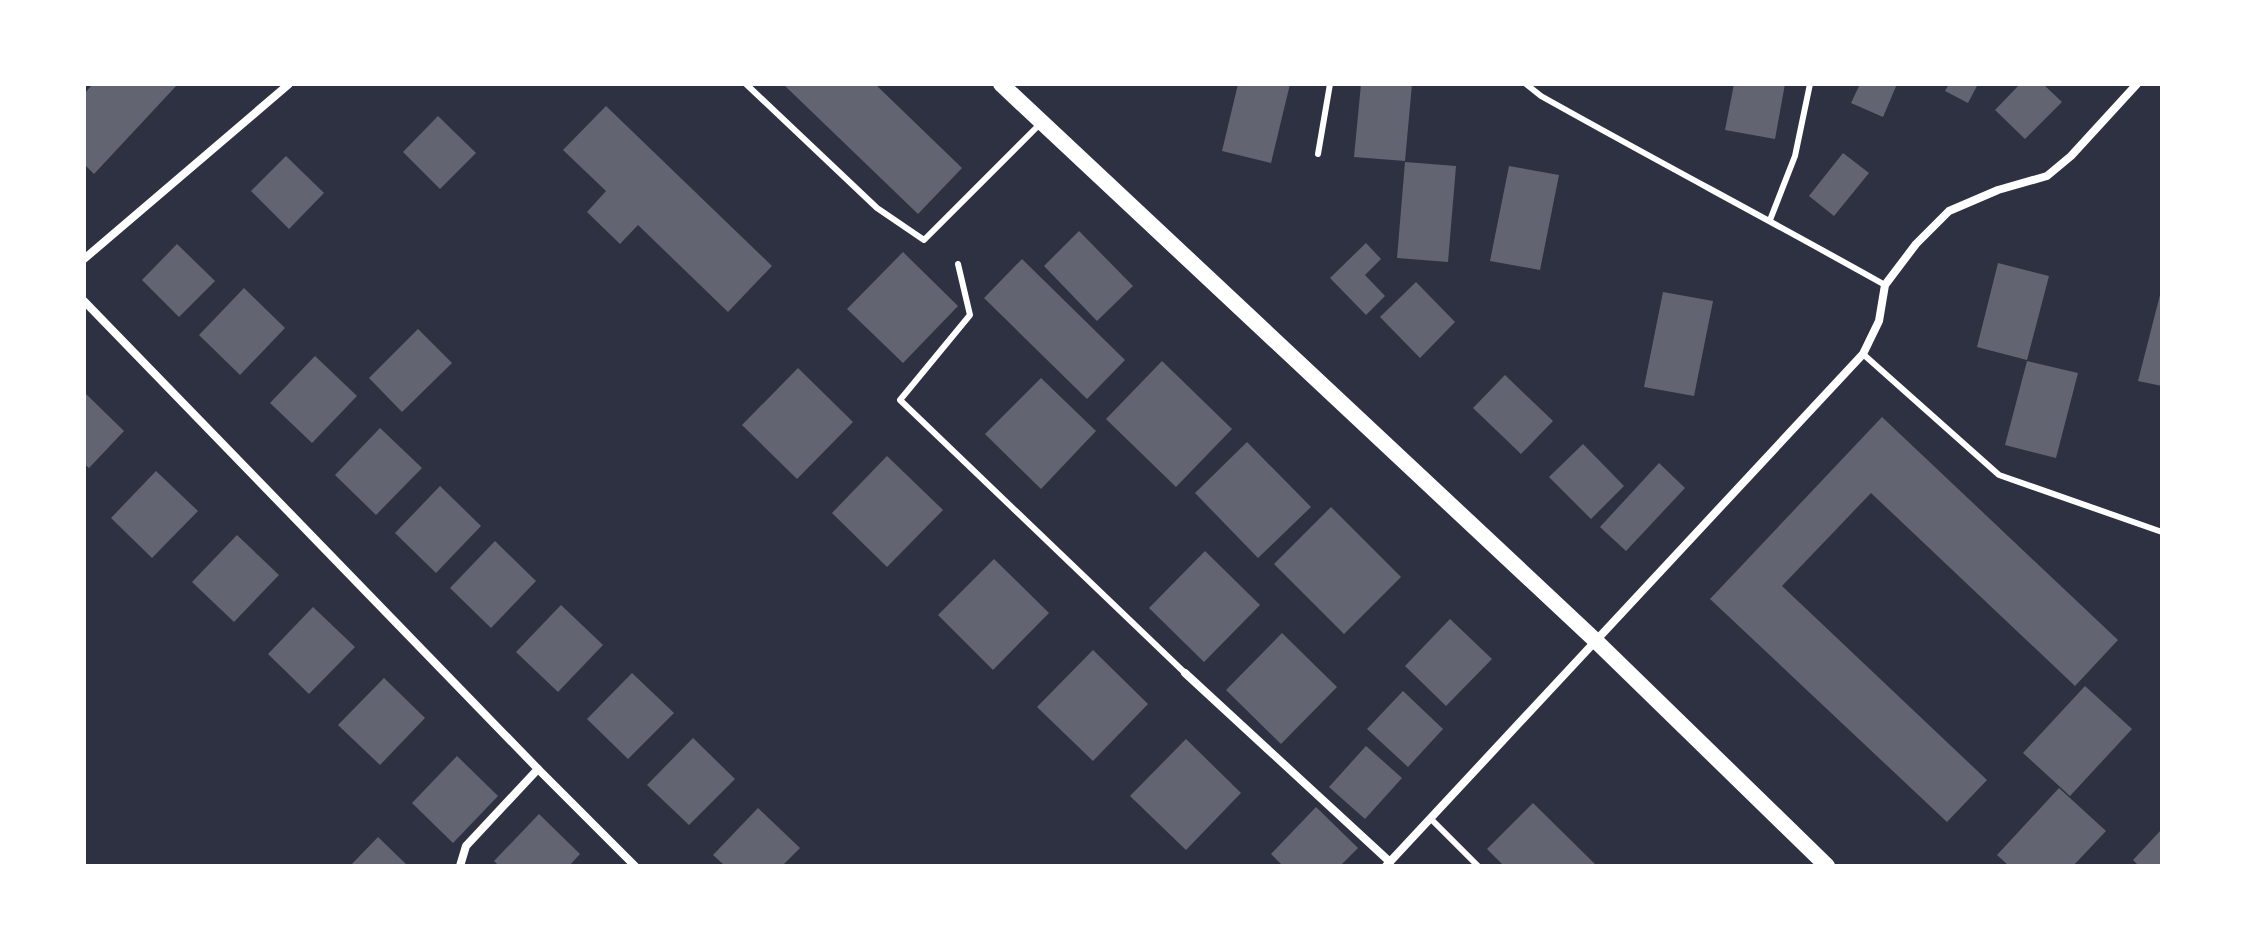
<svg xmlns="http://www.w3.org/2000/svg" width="2246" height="950" viewBox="0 0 2246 950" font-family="'Open Sans',sans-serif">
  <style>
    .building { fill: #626471 }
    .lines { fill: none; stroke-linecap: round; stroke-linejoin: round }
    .service { stroke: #fff; stroke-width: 6 }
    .minor { stroke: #fff; stroke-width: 8 }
    .secondary { stroke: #fff; stroke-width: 16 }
  </style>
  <rect width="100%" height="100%" fill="#2d3142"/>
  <g class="building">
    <path d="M93,84H178L94,174L84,164V94Z"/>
    <path d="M783,84H875L962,168L918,214Z"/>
    <path d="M1238,84H1290L1271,163L1222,151Z"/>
    <path d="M1361,84H1412L1405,161L1354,157Z"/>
    <path d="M1734,84H1785L1775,139L1725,130Z"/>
    <path d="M1860,84H1897L1883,117L1851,103Z"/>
    <path d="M1949,84H1978L1968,103L1945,91Z"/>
    <path d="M2020,84H2043L2062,102L2025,139L1995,110Z"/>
    <path d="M606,106L772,266L728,312L638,225L620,244L587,212L606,191L563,150Z"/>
    <path d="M438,116L476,153L440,189L403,152Z"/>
    <path d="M1843,153L1869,173L1834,216L1809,196Z"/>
    <path d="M286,156L324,193L289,229L251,191Z"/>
    <path d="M1405,162L1456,166L1448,262L1397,258Z"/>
    <path d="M1509,166L1559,175L1540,270L1490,261Z"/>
    <path d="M1079,231L1133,286L1097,321L1044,266Z"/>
    <path d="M1366,243L1381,259L1365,275L1385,296L1366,315L1330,278Z"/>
    <path d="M177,244L215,281L179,317L142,280Z"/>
    <path d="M903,252L958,306L903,363L847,309Z"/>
    <path d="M1022,259L1125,360L1087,399L984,298Z"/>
    <path d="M1998,263L2049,276L2027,360L1977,347Z"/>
    <path d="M1416,282L1455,322L1420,358L1380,317Z"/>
    <path d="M244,288L285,328L240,375L199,335Z"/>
    <path d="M2161,291H2162V386L2138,381Z"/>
    <path d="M1663,292L1713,301L1694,396L1644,387Z"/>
    <path d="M418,329L452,363L402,412L369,378Z"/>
    <path d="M315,356L357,396L312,443L270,403Z"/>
    <path d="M1162,361L1232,429L1176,487L1106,419Z"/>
    <path d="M2027,361L2078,373L2056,458L2005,445Z"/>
    <path d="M798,368L853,422L797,479L742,425Z"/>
    <path d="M1505,375L1553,421L1521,454L1473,408Z"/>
    <path d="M1041,378L1096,431L1041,489L985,434Z"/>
    <path d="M84,392L124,431L89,468L84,464Z"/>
    <path d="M1882,417L2118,640L2075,686L1871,493L1782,586L1987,780L1947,822L1710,599Z"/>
    <path d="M380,428L422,468L376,515L335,475Z"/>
    <path d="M1247,442L1311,507L1258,558L1195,493Z"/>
    <path d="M1583,444L1624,486L1591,519L1549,477Z"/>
    <path d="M887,456L943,510L887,567L832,513Z"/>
    <path d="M1659,463L1685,488L1626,551L1600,527Z"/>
    <path d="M156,471L198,511L152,558L111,518Z"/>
    <path d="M440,486L481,526L436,573L395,533Z"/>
    <path d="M1331,507L1401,577L1344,634L1274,564Z"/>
    <path d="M237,535L279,575L234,622L192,582Z"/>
    <path d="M495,541L536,581L491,628L450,588Z"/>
    <path d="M1205,551L1260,605L1204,662L1149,608Z"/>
    <path d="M994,559L1049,613L993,670L938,615Z"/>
    <path d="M561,605L603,645L558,692L516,652Z"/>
    <path d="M313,607L355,647L309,694L268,654Z"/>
    <path d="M1450,619L1492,659L1446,706L1405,666Z"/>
    <path d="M1282,633L1337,687L1281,744L1226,690Z"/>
    <path d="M1093,650L1148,704L1093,761L1037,707Z"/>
    <path d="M632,673L674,713L628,759L587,719Z"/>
    <path d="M384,678L425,718L380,765L338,725Z"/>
    <path d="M2085,686L2132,729L2070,796L2023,753Z"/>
    <path d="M1403,691L1443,729L1408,767L1367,729Z"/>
    <path d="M693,738L735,779L689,825L647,785Z"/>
    <path d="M1186,739L1241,793L1186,850L1130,796Z"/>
    <path d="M1366,746L1402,778L1365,819L1329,787Z"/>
    <path d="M457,756L498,796L453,843L412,803Z"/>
    <path d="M2059,788L2106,831L2073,866H2009L1997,855Z"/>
    <path d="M1533,803L1597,866H1504L1487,849Z"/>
    <path d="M1316,807L1358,848L1340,866H1283L1271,854Z"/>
    <path d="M758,808L800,848L782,866H725L713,855Z"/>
    <path d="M539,814L580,854L569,866H499L494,861Z"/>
    <path d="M2162,829V866H2139L2133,860Z"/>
    <path d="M378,837L408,866H350Z"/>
  </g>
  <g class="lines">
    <g class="service">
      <path d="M746,84L877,208L924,240L1040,124"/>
      <path d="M1526,84L1541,96C1655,160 1771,221 1885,285"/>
      <path d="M1318,154L1330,84"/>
      <path d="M1770,220L1795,156L1810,84"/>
      <path d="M958,264L970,315L900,400L1185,673"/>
      <path d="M1863,354L1999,475L2162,532"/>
      <path d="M1431,819L1478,866"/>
    </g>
    <g class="minor">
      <path d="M84,259L289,84"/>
      <path d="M84,301L538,769L635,866"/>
      <path d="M1185,673L1390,862"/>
      <path d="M460,866L466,846L538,769"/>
      <path d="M1386,866L1863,354L1879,321L1885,285L1916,244L1949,211L1998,190L2047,176L2071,156L2137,84"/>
    </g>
    <path class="secondary" d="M1001,84L1597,642L1827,866"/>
  </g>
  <rect width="2246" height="950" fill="none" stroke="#ffffff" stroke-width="172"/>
</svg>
